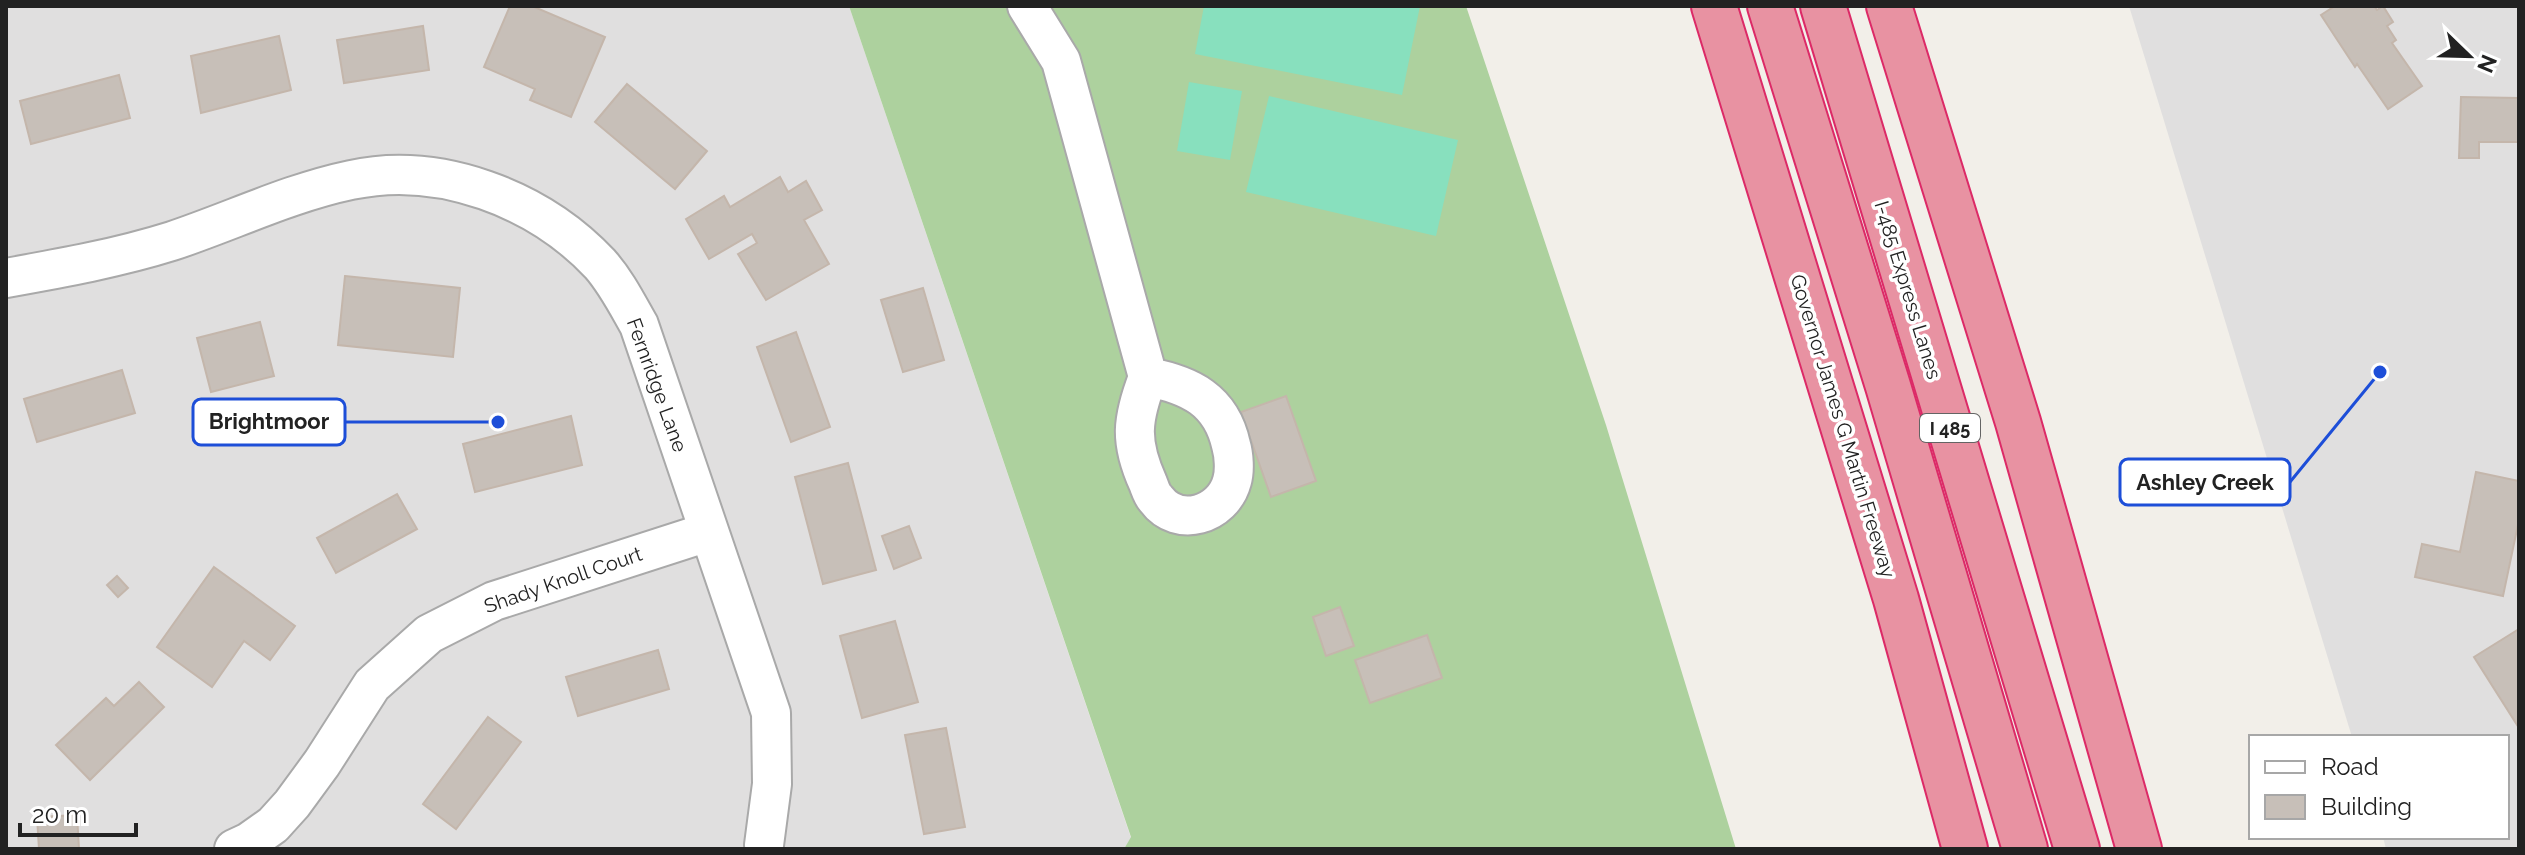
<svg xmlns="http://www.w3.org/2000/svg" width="2525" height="855" viewBox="0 0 2525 855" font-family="Raleway,sans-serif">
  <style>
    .residential { fill: #e0dfdf }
    .forest { fill: #add19e }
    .pitch { fill: #88e0be }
    .building { fill: #c7bfb8; stroke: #c4b6ab; stroke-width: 2 }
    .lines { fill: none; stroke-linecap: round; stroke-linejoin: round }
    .minor-casing { stroke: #a9a9a9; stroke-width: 42 }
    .highway-casing { stroke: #dc2a67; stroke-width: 48 }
    .minor { stroke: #fff; stroke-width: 38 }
    .highway { stroke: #e892a2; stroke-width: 44 }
    .labels { text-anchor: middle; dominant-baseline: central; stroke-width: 7; stroke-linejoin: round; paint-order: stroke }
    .shield { fill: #fff; stroke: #646464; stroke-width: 2 }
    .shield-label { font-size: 18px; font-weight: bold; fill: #222 }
    .street-label { font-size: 20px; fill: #222; stroke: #fff }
    .leader { fill: none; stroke: #1d4ed8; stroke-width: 3 }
    .callout-dot { fill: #1d4ed8; stroke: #fff; stroke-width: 3 }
    .callout { fill: #fff; stroke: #1d4ed8; stroke-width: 3 }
    .callout-label { font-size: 22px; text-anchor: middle; font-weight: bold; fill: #222 }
  </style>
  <rect width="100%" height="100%" fill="#f2efe9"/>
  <g class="residential">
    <path d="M6,6H849L1131,838L1124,849H6Z"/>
    <path d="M2129,6H2519V849H2386L2383,837H2507V737H2352Z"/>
  </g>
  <path class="forest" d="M849,6H1466L1606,425L1736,849H1124L1131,837Z"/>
  <g class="pitch">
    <path d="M1204,6H1420L1402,95L1195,54Z"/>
    <path d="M1189,82L1242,91L1230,160L1177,151Z"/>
    <path d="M1269,96L1458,140L1436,236L1246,192Z"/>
  </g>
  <g class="building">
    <path d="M510,6H532L605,37L571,117L530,100L535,89L484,67Z"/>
    <path d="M2335,6H2374L2377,10L2383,6L2393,22L2387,26L2396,40L2392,43L2422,86L2388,109L2357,64L2355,67L2321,15Z"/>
    <path d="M423,26L429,70L344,83L337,40Z"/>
    <path d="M279,36L291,90L201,113L191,56Z"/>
    <path d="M119,75L130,118L31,144L20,101Z"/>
    <path d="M627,84L707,151L675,189L595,122Z"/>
    <path d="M2461,97L2519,98V142H2479V158H2459Z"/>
    <path d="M780,177L788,192L806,181L822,210L804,220L829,264L766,300L738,254L757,243L752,234L709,259L686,219L724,196L730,207Z"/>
    <path d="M345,276L460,288L453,357L338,345Z"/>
    <path d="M923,288L944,360L903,372L881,300Z"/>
    <path d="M260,322L274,376L211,392L197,338Z"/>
    <path d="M796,332L830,427L791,442L757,347Z"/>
    <path d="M122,370L135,413L37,442L24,399Z"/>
    <path d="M1286,396L1316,481L1271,497L1241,412Z"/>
    <path d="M571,416L582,465L475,492L463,444Z"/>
    <path d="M848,463L876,570L823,584L795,477Z"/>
    <path d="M2476,472L2519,481V520L2503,596L2415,577L2422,544L2460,552Z"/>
    <path d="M397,494L417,529L336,573L317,538Z"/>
    <path d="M909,526L921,558L894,569L882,536Z"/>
    <path d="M214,567L295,626L270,660L244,641L212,687L157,647Z"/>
    <path d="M117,576L128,588L118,597L107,585Z"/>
    <path d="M1340,607L1354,646L1326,656L1313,617Z"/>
    <path d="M895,621L918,702L862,718L840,636Z"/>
    <path d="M2519,629V728L2474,657Z"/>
    <path d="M1427,635L1442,678L1370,703L1355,660Z"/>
    <path d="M658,650L669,689L578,716L566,677Z"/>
    <path d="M139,682L164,707L90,780L56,745L106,698L114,706Z"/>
    <path d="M488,717L521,742L456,829L423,804Z"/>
    <path d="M946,728L965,827L924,834L905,735Z"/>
    <path d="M77,815L79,849H39L37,817Z"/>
  </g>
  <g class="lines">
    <defs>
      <g id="minor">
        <path d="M1027,6L1061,61L1148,377C1132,419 1129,441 1148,483C1150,488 1152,495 1156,499C1178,529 1223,515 1232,481C1235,471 1234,455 1231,445C1221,400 1190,385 1148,377"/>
        <path d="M6,278C62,268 118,258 172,241C232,221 289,193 351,180C439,161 538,198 600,264C616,282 627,304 639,325L771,713L772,784L764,845"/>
        <path d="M234,849L249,842L273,825L292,804L322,763L372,685L429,634L494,601L708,532"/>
      </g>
      <g id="highway">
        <path d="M1714,6L1896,599L1965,849"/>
        <path d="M1770,6L1888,386L2025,849"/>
        <path d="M1823,6L2077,849"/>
        <path d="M1889,6L2018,422L2139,849"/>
      </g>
    </defs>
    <use href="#minor" class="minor-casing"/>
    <use href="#highway" class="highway-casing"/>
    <use href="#minor" class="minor"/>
    <use href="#highway" class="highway"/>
  </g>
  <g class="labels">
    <rect class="shield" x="1920" y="414" width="60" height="28" rx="6"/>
    <g class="shield-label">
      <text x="1950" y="428">I 485</text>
    </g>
    <g class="street-label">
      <text transform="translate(1908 290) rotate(73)">I-485 Express Lanes</text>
      <text transform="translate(657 385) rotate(70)">Fernridge Lane</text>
      <text transform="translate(1843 426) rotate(73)">Governor James G Martin Freeway</text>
      <text transform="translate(563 580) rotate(-19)">Shady Knoll Court</text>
    </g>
  </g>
  <path class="leader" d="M498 422L345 422M2380 372L2290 482"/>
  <g class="callout-dot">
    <circle cx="498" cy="422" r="8"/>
    <circle cx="2380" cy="372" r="8"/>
  </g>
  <g class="callout">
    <rect x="193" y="399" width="152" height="46" rx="8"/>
    <rect x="2120" y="459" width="170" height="46" rx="8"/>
  </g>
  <g class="callout-label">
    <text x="269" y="429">Brightmoor</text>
    <text x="2205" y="490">Ashley Creek</text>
  </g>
  <rect width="2525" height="855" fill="none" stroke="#222222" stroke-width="16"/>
  <rect x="2249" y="735" width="260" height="104" fill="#ffffff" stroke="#a7a7a7" stroke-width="2"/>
  <rect x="2265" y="761" width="40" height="12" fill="#ffffff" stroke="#a7a7a7" stroke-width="2"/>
  <text x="2321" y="775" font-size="24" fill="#222222">Road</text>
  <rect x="2265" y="795" width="40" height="24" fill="#c7bfb8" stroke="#a7a7a7" stroke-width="2"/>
  <text x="2321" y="815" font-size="24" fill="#222222">Building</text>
  <g transform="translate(2469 56) rotate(113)" stroke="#ffffff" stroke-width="6" paint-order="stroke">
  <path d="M0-6L14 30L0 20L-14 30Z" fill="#222222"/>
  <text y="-12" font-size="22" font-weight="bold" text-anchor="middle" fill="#222222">N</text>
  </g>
  <path d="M20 823v12h116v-12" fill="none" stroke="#222222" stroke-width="4"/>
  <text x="32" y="823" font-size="24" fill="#222222" stroke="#ffffff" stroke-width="6" paint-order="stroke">20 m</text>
</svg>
